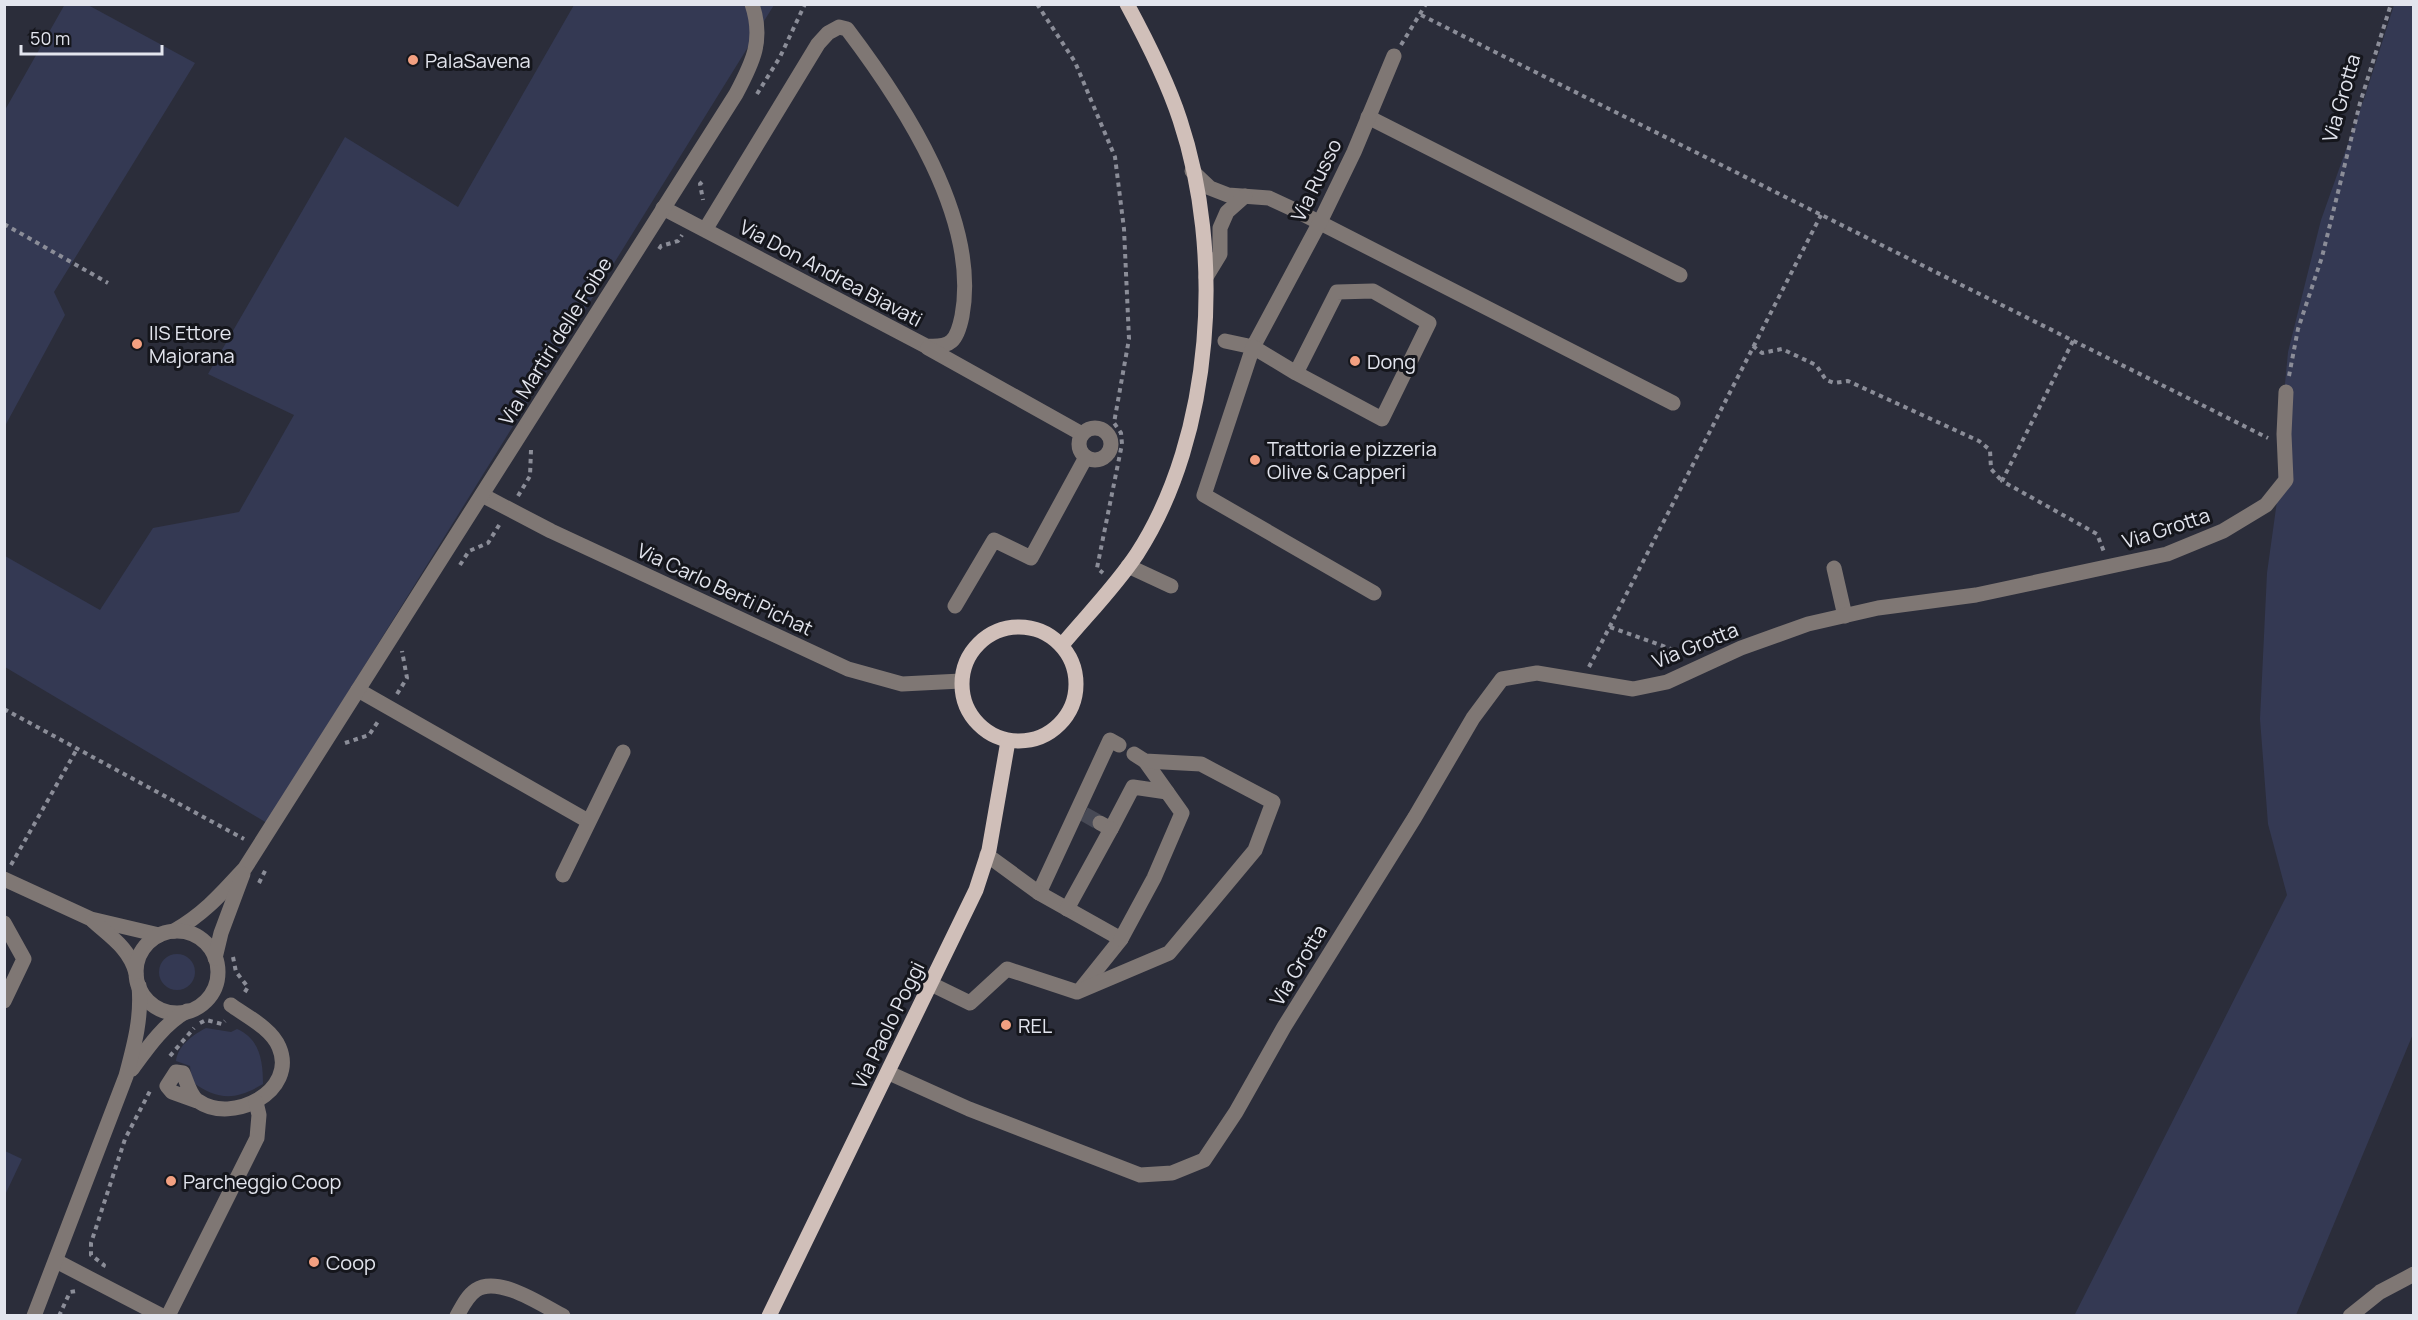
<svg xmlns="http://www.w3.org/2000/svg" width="2418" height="1320" viewBox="0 0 2418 1320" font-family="Manrope,sans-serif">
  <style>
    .green { fill: #343953 }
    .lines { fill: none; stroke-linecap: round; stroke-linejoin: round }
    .minor-tunnel { stroke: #474955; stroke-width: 15; stroke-dasharray: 15 8; stroke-linecap: butt }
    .path { stroke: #8b8d98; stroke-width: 4; stroke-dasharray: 4.5 4.5; stroke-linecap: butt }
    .minor { stroke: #7f7774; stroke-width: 15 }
    .major { stroke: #d0bfb9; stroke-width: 15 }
    .poi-dot { fill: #f3a081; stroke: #15161c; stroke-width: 2 }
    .labels { text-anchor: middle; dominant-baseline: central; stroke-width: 6; stroke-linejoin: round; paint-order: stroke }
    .poi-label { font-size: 20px; fill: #e3e5ee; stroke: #15161c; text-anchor: start }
    .street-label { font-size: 20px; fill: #e3e5ee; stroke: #15161c }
  </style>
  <rect width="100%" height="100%" fill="#2b2d3a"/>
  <g class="green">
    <path d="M65,4L88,5L195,63L54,292L65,315L5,426V110Z"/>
    <path d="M574,5H774L267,823L5,667V556L100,610L153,528L239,512L294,415L208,374L345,137L458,207Z"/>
    <path d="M2394,5H2413V1034L2296,1315L2074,1316L2287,895L2268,824L2260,719L2267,573L2277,501L2281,426L2288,352L2321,220L2365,96Z"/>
    <circle cx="177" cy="972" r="18"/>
    <path d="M206,1028L231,1032L237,1029C260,1039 263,1061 263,1084C236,1100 219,1101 192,1082L190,1066L176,1061C178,1045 193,1035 206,1028Z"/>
    <path d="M5,1151L22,1159L5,1195Z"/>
  </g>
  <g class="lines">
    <path class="minor-tunnel" d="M1084,814L1100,823"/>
    <g class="path">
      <path d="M1037,4L1075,62L1115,157L1124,229L1129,339L1114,423L1121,433L1122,444L1097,568L1103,573"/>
      <path d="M1421,15L2268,438"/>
      <path d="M1401,45L1426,4"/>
      <path d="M757,94L780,57L805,4"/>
      <path d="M702,182L700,184L703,200"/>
      <path d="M4,224L108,283"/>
      <path d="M659,249L661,246L678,241L682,235"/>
      <path d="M2073,341L2002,481L2097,534L2104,552"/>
      <path d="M1753,346L1762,353L1782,349L1816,365L1826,380L1834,383L1848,381L1979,441L1990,450L1991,469L2002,481"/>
      <path d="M2289,376L2298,329L2322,257L2360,103L2391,4"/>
      <path d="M518,496L530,476L531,450"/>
      <path d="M460,565L469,551L488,543L501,522"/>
      <path d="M1610,627L1688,655"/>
      <path d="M1589,667L1821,215"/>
      <path d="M397,694L407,678L402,651"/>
      <path d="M4,709L244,839"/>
      <path d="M345,743L369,735L379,720"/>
      <path d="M11,865L77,749"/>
      <path d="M259,883L266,869"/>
      <path d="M233,957L236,972L248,987L243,995"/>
      <path d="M200,1023L206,1020L222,1024L225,1021"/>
      <path d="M170,1056L194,1028"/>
      <path d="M103,1267L104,1265L91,1255V1243L125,1139L151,1089"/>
      <path d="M59,1316L70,1292L76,1291"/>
    </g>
    <g class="minor">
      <path d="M1368,117L1680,275"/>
      <path d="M1192,171L1210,188L1228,195L1269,198L1297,211L1673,403"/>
      <path d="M663,208L926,346C951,348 957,341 962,316C980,219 903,103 847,29L839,27L828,33L818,44L705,230"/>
      <path d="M1206,277L1220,254V228L1227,212L1245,196"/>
      <path d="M1225,341L1253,347L1320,222L1354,152L1394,56"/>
      <path d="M928,348L1082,434"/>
      <path d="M1296,373L1337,292L1373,291L1429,323L1382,419L1296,373L1253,347L1204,495L1374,593"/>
      <circle cx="1095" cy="444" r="16"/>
      <path d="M482,495L551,531L848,669L902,684L961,681"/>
      <path d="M1128,566L1171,586"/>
      <path d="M1834,568L1845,616"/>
      <path d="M955,606L994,540L1031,558L1086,457"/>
      <path d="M358,690L588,821"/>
      <path d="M1100,823L1111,829L1133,787L1167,792"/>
      <path d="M987,855L1039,893L1110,740L1119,745"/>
      <path d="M563,875L623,752"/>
      <path d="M4,879L91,919L159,935"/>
      <path d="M1039,893L1121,939L1081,989"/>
      <path d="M1067,909L1111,829"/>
      <path d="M93,921C111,937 130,949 136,973"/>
      <path d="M4,923L24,959L4,1001"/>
      <path d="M174,931C205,913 221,894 245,868L736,94C753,62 764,40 752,4"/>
      <circle cx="177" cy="972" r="41"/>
      <path d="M1121,939L1154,878L1182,813L1145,761"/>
      <path d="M215,958L221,933L243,874"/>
      <path d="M931,984L970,1003L1007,969L1077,992L1169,953L1255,850L1273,802L1201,764L1145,761L1134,754"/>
      <path d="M132,1069C148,1047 164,1024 187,1011"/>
      <path d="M889,1073L969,1109L1140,1175L1172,1173L1204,1160L1236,1112L1284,1027L1415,817L1473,718L1502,679L1537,673L1633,689L1667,682L1741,648L1808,624L1878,608L1976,595L2167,554L2223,531L2266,505L2286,480L2284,434L2286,392"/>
      <path d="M197,1101L172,1092L167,1086L176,1072L183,1073C187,1082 190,1096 198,1101C232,1125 298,1091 279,1047C271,1028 246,1016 231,1005"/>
      <path d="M56,1261L162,1316"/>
      <path d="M34,1316L126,1076C134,1046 142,1018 139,986"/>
      <path d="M168,1316L257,1138L259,1115L256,1102"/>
      <path d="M457,1316C462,1307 467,1296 476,1290C498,1275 542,1305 563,1316"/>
      <path d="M2350,1316L2380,1292L2414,1274"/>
    </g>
    <g class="major">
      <circle cx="1019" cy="684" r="57"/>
      <path d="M1062,645C1087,615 1115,587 1137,554C1214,435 1224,252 1180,120C1167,80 1147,41 1127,4"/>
      <path d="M769,1316L976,890L989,850L1008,741"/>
    </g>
  </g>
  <g class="poi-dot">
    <circle cx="413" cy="60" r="6"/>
    <circle cx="137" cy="344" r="6"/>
    <circle cx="1355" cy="361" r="6"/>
    <circle cx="1255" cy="460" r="6"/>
    <circle cx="1006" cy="1025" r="6"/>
    <circle cx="171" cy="1181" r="6"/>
    <circle cx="314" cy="1262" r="6"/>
  </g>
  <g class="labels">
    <g class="poi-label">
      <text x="425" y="60">PalaSavena</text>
      <text x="149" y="332">IIS Ettore<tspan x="149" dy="23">Majorana</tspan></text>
      <text x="1367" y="361">Dong</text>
      <text x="1267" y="448">Trattoria e pizzeria<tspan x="1267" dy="23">Olive &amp; Capperi</tspan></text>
      <text x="1018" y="1025">REL</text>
      <text x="183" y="1181">Parcheggio Coop</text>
      <text x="326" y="1262">Coop</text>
    </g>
    <g class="street-label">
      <text transform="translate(2341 98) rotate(-74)">Via Grotta</text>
      <text transform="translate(1316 180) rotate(-64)">Via Russo</text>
      <text transform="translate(831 273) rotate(28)">Via Don Andrea Biavati</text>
      <text transform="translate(555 341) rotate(-58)">Via Martiri delle Foibe</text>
      <text transform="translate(2166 528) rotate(-18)">Via Grotta</text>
      <text transform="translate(725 589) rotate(25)">Via Carlo Berti Pichat</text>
      <text transform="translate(1695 645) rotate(-22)">Via Grotta</text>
      <text transform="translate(1298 965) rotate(-59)">Via Grotta</text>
      <text transform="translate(888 1025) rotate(-64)">Via Paolo Poggi</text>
    </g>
  </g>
  <rect width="2418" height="1320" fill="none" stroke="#e3e5ee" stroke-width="12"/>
  <path d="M21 45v9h141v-9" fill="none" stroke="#e3e5ee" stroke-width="3"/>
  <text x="30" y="45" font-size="18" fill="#e3e5ee" stroke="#15161c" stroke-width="4.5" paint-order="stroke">50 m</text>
</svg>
